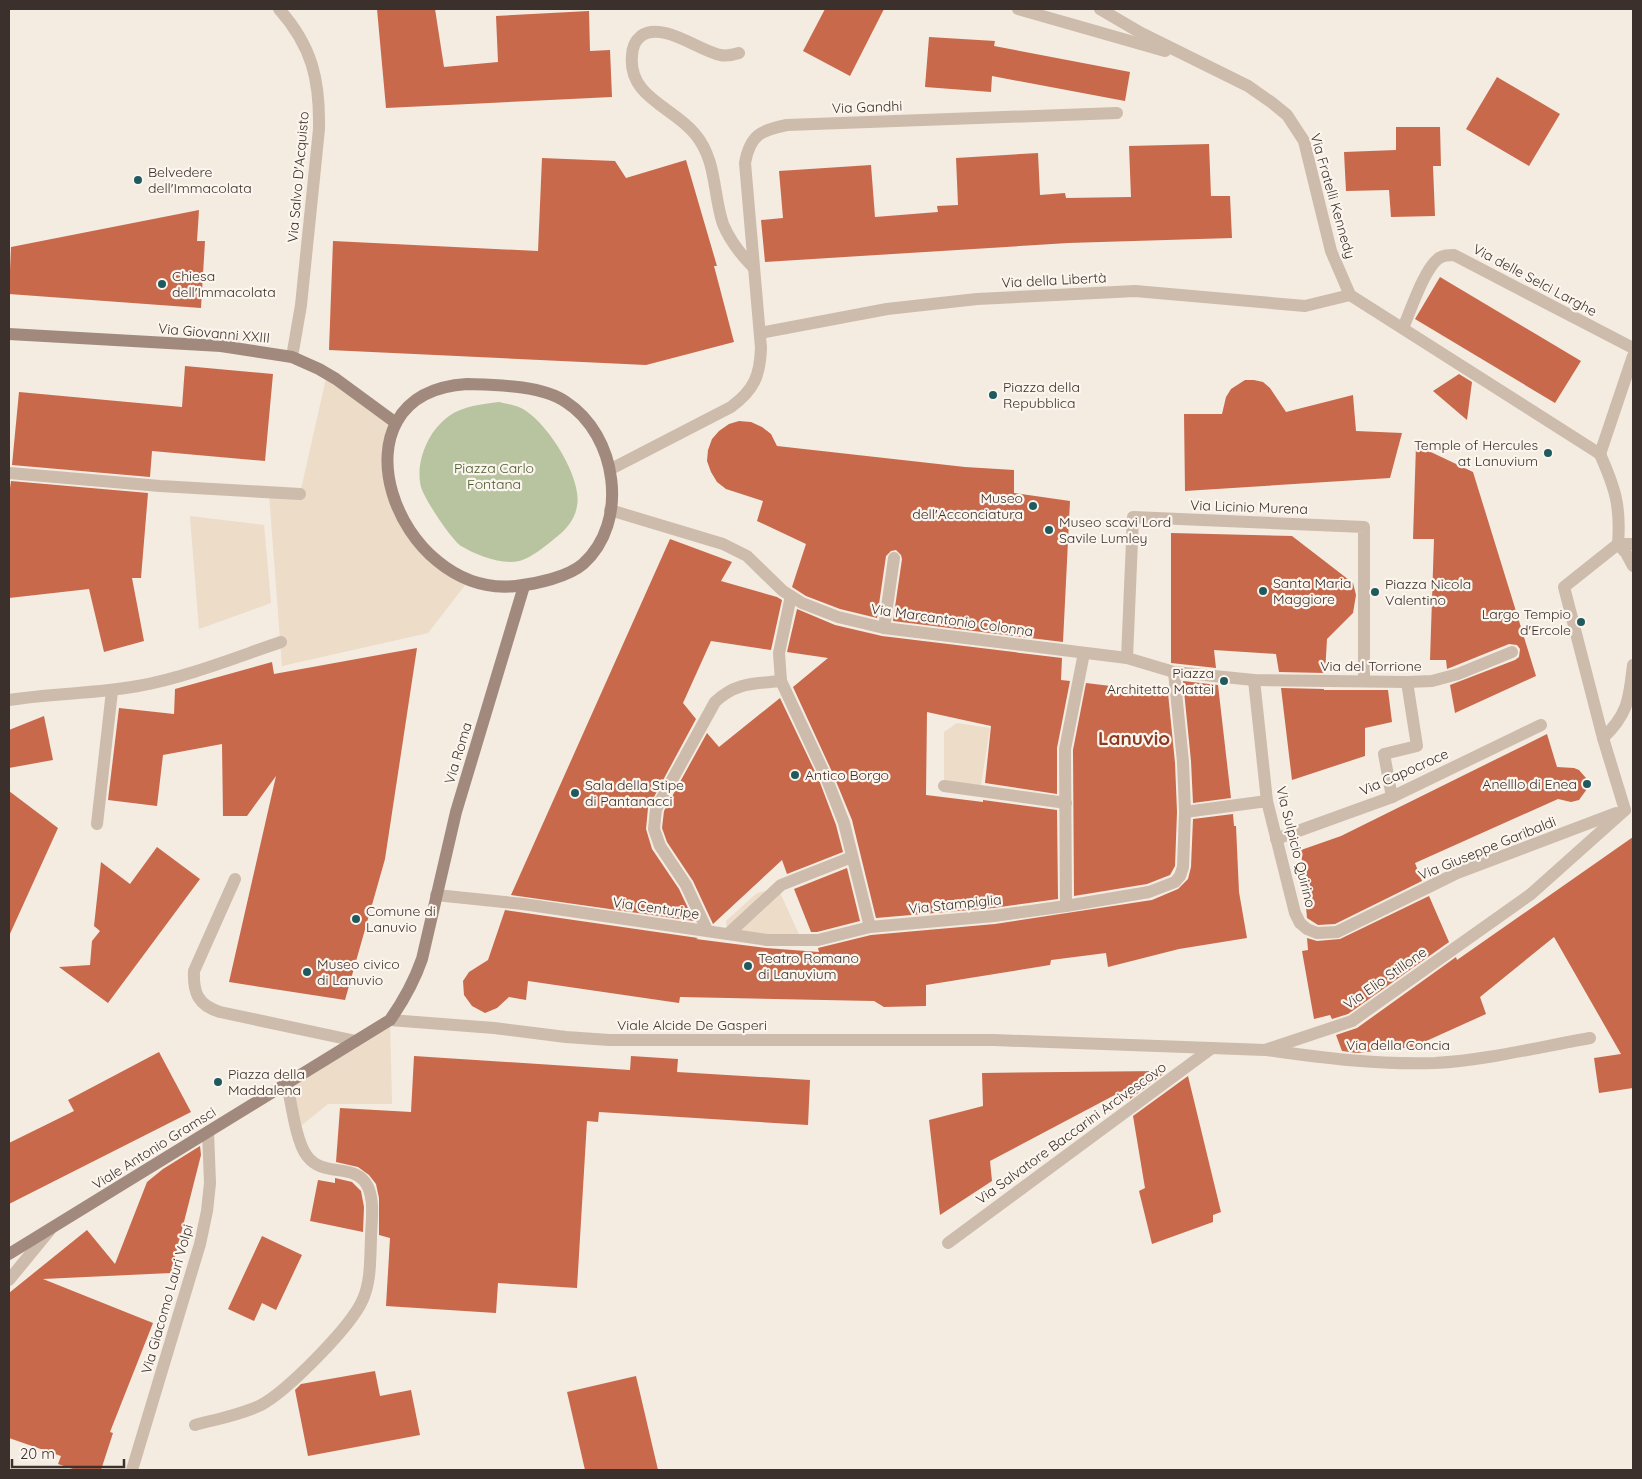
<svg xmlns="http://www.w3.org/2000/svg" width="1642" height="1479" viewBox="0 0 1642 1479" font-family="Quicksand,sans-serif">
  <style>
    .green { fill: #b8c4a0 }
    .plaza { fill: #ecdcc8 }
    .building { fill: #c8694b }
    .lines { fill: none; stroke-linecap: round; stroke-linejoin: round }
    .street { stroke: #cdbbac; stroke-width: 12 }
    .secondary { stroke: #a18a7d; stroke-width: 12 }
    .poi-dot { fill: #1f5a5e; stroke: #fbf5ee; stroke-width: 2 }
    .labels { text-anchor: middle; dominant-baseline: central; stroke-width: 4.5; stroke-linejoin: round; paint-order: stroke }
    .street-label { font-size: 14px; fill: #3b302b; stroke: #fbf5ee }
    .poi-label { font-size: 14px; fill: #3b302b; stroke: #fbf5ee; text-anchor: start }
    .park-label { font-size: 14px; fill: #4a5a2e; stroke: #fbf5ee }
    .district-label { font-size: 19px; font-weight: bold; fill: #8c3b22; stroke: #fbf5ee }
  </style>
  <rect width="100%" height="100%" fill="#f4ebe1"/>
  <path class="green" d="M499,402C506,404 515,405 521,408C546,420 583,478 577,506C575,520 565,531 554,539C546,546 529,559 519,561C501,565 476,555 461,546C451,539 425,500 421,487C415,462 428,431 449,416C463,406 482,404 499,402Z"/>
  <g class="plaza">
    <path d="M327,374L396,423L387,450L405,525L469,580L428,633L282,666L269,493L300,494Z"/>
    <path d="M190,516L264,525L271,603L199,629Z"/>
    <path d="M957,723L990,728L980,791L944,786V732Z"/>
    <path d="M778,888L802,941L728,934L726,921L757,893Z"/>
    <path d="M390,1020L392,1104H328L297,1129L287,1083Z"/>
  </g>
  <g class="building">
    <path d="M377,9H435L444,67L498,62L496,16L589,11L590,51L610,50L612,97L386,108Z"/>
    <path d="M825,9H884L850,76L803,51Z"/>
    <path d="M929,37L995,41L994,46L1130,72L1125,101L992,76L991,92L925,87Z"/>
    <path d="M1497,77L1560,114L1529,166L1466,129Z"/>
    <path d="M1396,127H1440L1441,166H1433L1435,216L1391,217L1389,190L1346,191L1344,152L1396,150Z"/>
    <path d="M1209,144L1211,196H1230L1232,238L1068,243L765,262L761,220L783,218L779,171L871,165L875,217L938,212L937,206L958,205L956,158L1038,153L1040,195L1065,193L1066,198L1131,197L1129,146Z"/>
    <path d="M542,158L615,161L626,178L686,160L717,266H714L734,342L646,365L329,350L333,241L538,251Z"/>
    <path d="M199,210L197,241H205L201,308L9,294L11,247Z"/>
    <path d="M1440,277L1581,361L1555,403L1415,319Z"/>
    <path d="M185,366L273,374L265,461L152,451L150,477L12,465L19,392L182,407Z"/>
    <path d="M1459,374L1472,382L1467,420L1433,391Z"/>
    <path d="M1245,380H1254L1263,382L1270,388L1286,412L1353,395L1356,431L1402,433L1390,478L1185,491L1184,414H1222L1226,397L1231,389Z"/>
    <path d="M739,421L751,422L762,427L771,434L777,446L965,467L1014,470V493L1070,501L1063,642L893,621L902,559L901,555L896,550L891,551L886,556L877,618L840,609L806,596L792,587L806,544L757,521L763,501L726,489L717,482L711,472L707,461L708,450L712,439L719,431L729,424Z"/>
    <path d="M1416,445L1473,472L1536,676L1455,713L1450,685L1515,660L1519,657L1520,649L1517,645L1509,644L1447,669L1446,660H1430L1434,539H1413Z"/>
    <path d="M11,481L148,493L141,578H132L144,641L104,652L89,589L9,598V488H10Z"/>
    <path d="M1171,533L1292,536L1353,583L1356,595L1353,613L1327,639L1325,673L1279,672L1276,654L1214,650L1216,668L1171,663Z"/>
    <path d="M670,539L732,562L721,581L777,597L782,600L771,650L711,641L683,703L696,719L648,808L646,829L652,849L679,889L694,921L511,895Z"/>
    <path d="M797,609L835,625L882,636L1062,658L1061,680L1070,681L1057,748V794L985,783L991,726L927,712L926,795L983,802V800L1057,810L1058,899L993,908L876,918L852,820L833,774L793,687L828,658L787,652Z"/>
    <path d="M417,648L385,859L345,1000L229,982L276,776L247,816H223L222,744L163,755L157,806L108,800L119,708L174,714L175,689L272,662L274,674Z"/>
    <path d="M1183,681L1218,685L1231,798L1193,803L1191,761Z"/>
    <path d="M1086,683L1168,693L1175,763L1177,812L1175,866L1170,875L1147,884L1074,896L1073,750Z"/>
    <path d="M1281,688L1324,689V690H1388L1392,722L1365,728V756L1292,780Z"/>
    <path d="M780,698L819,780L836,825L843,852L787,874L782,860L713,924L693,881L667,842L662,828L664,811L707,733L719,747Z"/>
    <path d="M44,716L53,760L9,768V730Z"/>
    <path d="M1547,734L1557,767L1574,768L1579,770L1586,778L1587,789L1579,800L1571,802L1558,799L1415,863L1422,881L1335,924L1318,925L1307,918L1301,850L1341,836Z"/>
    <path d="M9,791L58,828L9,936Z"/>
    <path d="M1233,814L1234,826H1236L1239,892L1247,938L1179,949L1108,967L1106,953L1051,960L1050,965L926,985V1006L884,1007L874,1001L680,997L679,1003L528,981L526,1000L509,997L497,1008L485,1013L472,1006L464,995L463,981L469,972L488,960L505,910L698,938L696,939L766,948L819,952L818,948L871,935L995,924L1152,900L1178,889L1188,879L1191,867L1193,819Z"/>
    <path d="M1633,837V1088L1599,1093L1594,1058L1621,1054L1554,937L1480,997L1486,1014L1413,1047L1357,1053L1342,1051L1336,1035L1357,1028L1456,957L1457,960Z"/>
    <path d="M157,847L200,879L108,1003L59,967L90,965L92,941L100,931L94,926L101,862L130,884Z"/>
    <path d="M847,868L860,921L817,932H811L794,889Z"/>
    <path d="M1429,896L1449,942L1348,1014L1332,1019L1330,1015L1314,1019L1302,951L1308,950L1307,938L1317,941L1340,939Z"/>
    <path d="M159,1052L191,1112L9,1204V1143L74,1111L68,1100Z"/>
    <path d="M414,1056L630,1070L631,1056L678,1059L677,1072L810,1080L808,1125L599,1112L598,1122L587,1121L577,1288L498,1283L496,1313L386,1306L390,1238L379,1235V1198L376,1184L369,1175L358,1167L336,1162L340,1108L411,1112Z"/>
    <path d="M1160,1071H1167L1130,1099L1128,1088L990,1161L992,1181L940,1215L929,1120L983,1106L982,1073Z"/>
    <path d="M1188,1076L1221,1212L1213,1215V1222L1152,1244L1139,1191L1145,1188L1133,1116Z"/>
    <path d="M200,1146L201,1155L171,1273L43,1279L153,1323L110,1432L113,1433L101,1470H76L58,1464L61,1456L9,1438V1293L87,1230L115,1264L147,1182L163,1169Z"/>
    <path d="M335,1178L352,1182L361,1191L364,1207L363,1232L310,1221L318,1180L335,1183Z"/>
    <path d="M262,1236L302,1255L276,1310L262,1303L254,1321L228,1309Z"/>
    <path d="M375,1371L380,1396L411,1390L420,1435L308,1456L295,1390L301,1384Z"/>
    <path d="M636,1376L658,1470H585L567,1392Z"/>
  </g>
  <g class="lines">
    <g class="street">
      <path d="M279,9C312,46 320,80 319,129L301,305L292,357"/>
      <path d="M1018,9L1165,51"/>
      <path d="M1100,9L1141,33L1248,86L1271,102L1287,115L1304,141L1331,251L1350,295L1600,454"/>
      <path d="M739,53C733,55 726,56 720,55C698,50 662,21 641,36C635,41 632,48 632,56C628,97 673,107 695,134C717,160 713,195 723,224C730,241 741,255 754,268"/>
      <path d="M1403,328C1411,310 1424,269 1439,258C1444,255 1448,255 1454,255L1633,348"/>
      <path d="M760,333L887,309L977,299L1135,291L1305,306L1350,295"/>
      <path d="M1600,454C1615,488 1621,506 1618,544H1633"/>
      <path d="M1600,454L1633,356"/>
      <path d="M611,469L731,407C754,390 760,376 761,348L745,163C750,135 761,130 787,125L1117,113"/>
      <path d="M9,473L160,486L300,494"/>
      <path d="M610,510L723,544L747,556L783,591L802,603L838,617L884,628L1127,658L1174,672L1254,680L1407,682L1432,681L1458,674L1512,652"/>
      <path d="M791,596L779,653L781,681L826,777L844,823L870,927L994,916L1066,906L1149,892L1175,882L1180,876L1183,867L1185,812L1183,762L1174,672"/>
      <path d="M884,628L894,558"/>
      <path d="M1127,658L1133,517L1364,527V681"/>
      <path d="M1254,680L1267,801L1295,913L1300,923L1307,929L1317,933L1337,932L1455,874L1616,813"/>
      <path d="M9,700C52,693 95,694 138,686C187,677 234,658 281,642"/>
      <path d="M1603,738C1629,713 1629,698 1633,665"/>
      <path d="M944,786L1066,803"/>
      <path d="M1392,797L1384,754L1417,746L1407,682"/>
      <path d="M1625,810L1603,738L1564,587L1618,544L1626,553L1633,566"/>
      <path d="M1185,812L1267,801"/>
      <path d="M97,824L112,691"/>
      <path d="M1276,839L1392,797L1541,725"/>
      <path d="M235,879L194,971C193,993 198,1005 220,1012L356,1041"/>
      <path d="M436,895L523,904L767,940H818L870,927"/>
      <path d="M1066,906L1065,749L1084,653"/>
      <path d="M707,930L686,885L660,846L654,829L656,809L715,702C736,682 754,684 781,681"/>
      <path d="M728,934L781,885L852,857"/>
      <path d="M390,1020L494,1028L566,1037L609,1040H994L1265,1050L1352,1021L1531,894L1625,810"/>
      <path d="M1267,1050C1323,1058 1378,1065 1435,1063C1487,1060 1539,1047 1590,1038"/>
      <path d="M948,1243L1212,1048"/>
      <path d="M9,1280L50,1230"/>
      <path d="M195,1425C217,1419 241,1415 261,1405C287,1391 352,1326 363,1299C371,1281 370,1259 371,1239C371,1223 375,1203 368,1187C356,1161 324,1179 307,1156C296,1142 291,1102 287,1083"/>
      <path d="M132,1470L200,1244L207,1211L210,1183L208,1132"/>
    </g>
    <g class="secondary">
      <path d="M9,334L221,346L292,357L319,369L336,379L396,423"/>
      <path d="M467,384C496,385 541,385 566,402C617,435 630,522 583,564C568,577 536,584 516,586C396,599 323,393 467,384Z"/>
      <path d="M9,1254L390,1020C404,1000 414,982 422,959L456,812L524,586"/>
    </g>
  </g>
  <g class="poi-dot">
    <circle cx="138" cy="180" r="5"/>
    <circle cx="162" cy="284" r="5"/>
    <circle cx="993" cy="395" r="5"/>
    <circle cx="1548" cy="453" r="5"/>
    <circle cx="1033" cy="506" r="5"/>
    <circle cx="1049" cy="530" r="5"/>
    <circle cx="1263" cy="591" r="5"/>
    <circle cx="1375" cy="592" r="5"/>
    <circle cx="1581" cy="622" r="5"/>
    <circle cx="1224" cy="681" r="5"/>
    <circle cx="795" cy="775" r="5"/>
    <circle cx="1587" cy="784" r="5"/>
    <circle cx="575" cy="793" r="5"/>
    <circle cx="356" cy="919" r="5"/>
    <circle cx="748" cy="966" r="5"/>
    <circle cx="307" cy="972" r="5"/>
    <circle cx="218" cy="1082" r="5"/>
  </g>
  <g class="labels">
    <g class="street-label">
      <text transform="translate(867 107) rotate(-2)">Via Gandhi</text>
      <text transform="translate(298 177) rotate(-85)">Via Salvo D'Acquisto</text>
      <text transform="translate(1333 196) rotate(74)">Via Fratelli Kennedy</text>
      <text transform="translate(1054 280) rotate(-3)">Via della Libertà</text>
      <text transform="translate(1535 280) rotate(28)">Via delle Selci Larghe</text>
      <text transform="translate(214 333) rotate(5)">Via Giovanni XXIII</text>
      <text transform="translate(1249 507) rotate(2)">Via Licinio Murena</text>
      <text transform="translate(952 620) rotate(8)">Via Marcantonio Colonna</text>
      <text x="1371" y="666">Via del Torrione</text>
      <text transform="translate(458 753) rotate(-73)">Via Roma</text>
      <text transform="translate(1404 772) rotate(-24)">Via Capocroce</text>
      <text transform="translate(1296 847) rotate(76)">Via Sulpicio Quirino</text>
      <text transform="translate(1487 848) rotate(-22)">Via Giuseppe Garibaldi</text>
      <text transform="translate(955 904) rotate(-6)">Via Stampiglia</text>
      <text transform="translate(656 908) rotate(8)">Via Centuripe</text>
      <text transform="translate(1385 978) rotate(-35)">Via Elio Stillone</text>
      <text x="692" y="1025">Viale Alcide De Gasperi</text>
      <text x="1398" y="1045">Via della Concia</text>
      <text transform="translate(1071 1133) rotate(-36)">Via Salvatore Baccarini Arcivescovo</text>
      <text transform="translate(154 1148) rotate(-32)">Viale Antonio Gramsci</text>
      <text transform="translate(167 1299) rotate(-74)">Via Giacomo Lauri Volpi</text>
    </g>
    <g class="poi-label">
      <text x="148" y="172">Belvedere<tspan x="148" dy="16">dell'Immacolata</tspan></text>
      <text x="172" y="276">Chiesa<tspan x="172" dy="16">dell'Immacolata</tspan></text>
      <text x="1003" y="387">Piazza della<tspan x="1003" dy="16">Repubblica</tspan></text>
      <text x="1538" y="445" text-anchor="end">Temple of Hercules<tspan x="1538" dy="16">at Lanuvium</tspan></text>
      <text x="1023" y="498" text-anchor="end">Museo<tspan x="1023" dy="16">dell'Acconciatura</tspan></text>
      <text x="1059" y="522">Museo scavi Lord<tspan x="1059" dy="16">Savile Lumley</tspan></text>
      <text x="1273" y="583">Santa Maria<tspan x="1273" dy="16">Maggiore</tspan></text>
      <text x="1385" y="584">Piazza Nicola<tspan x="1385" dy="16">Valentino</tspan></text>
      <text x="1571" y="614" text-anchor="end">Largo Tempio<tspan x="1571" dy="16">d'Ercole</tspan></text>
      <text x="1214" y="673" text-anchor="end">Piazza<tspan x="1214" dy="16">Architetto Mattei</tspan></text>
      <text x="805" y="775">Antico Borgo</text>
      <text x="1577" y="784" text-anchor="end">Anelllo di Enea</text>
      <text x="585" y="785">Sala della Stipe<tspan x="585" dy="16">di Pantanacci</tspan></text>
      <text x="366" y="911">Comune di<tspan x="366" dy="16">Lanuvio</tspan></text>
      <text x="758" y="958">Teatro Romano<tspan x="758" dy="16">di Lanuvium</tspan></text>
      <text x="317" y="964">Museo civico<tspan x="317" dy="16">di Lanuvio</tspan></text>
      <text x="228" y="1074">Piazza della<tspan x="228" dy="16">Maddalena</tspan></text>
    </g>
    <g class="park-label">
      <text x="494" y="468">Piazza Carlo<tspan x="494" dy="16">Fontana</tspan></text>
    </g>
    <g class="district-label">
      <text x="1134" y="738">Lanuvio</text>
    </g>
  </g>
  <rect width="1642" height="1479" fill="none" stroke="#3b302b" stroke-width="20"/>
  <path d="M12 1459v8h112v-8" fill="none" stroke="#3b302b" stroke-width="2.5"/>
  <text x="20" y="1459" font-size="15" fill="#3b302b" stroke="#fbf5ee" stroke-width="4" paint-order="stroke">20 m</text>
</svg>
